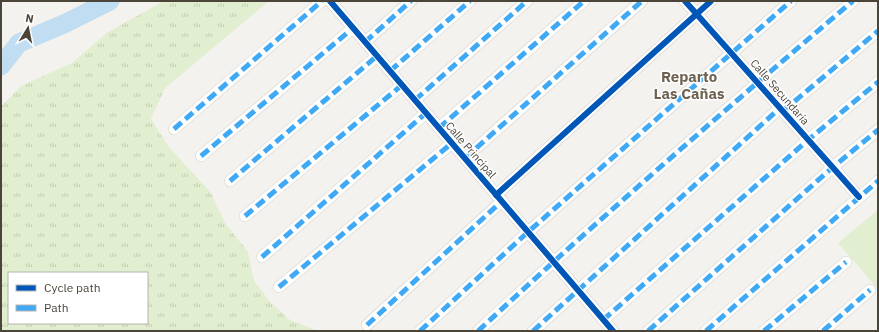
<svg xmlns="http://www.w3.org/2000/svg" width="879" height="332" viewBox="0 0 879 332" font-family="'IBM Plex Sans',sans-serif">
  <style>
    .grass { fill: url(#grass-tufts); fill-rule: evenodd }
    .pitch { fill: #e1eecf }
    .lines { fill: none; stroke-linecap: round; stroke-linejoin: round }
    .river { stroke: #c0ddf1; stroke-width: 19 }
    .street-casing { stroke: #d2d0cb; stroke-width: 12 }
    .street { stroke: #fdfdfc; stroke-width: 11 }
    .quiet { stroke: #3fa9f5; stroke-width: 5; stroke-dasharray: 10 5; stroke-linecap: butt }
    .cycleway-casing { stroke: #fff; stroke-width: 8 }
    .cycleway { stroke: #0057b8; stroke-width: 6 }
    .labels { text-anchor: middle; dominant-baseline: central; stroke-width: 3; stroke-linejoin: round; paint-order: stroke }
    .street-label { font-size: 11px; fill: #4b4439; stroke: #fff }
    .district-label { font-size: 15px; font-weight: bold; fill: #6e6250; stroke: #fff }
  </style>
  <defs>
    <pattern id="grass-tufts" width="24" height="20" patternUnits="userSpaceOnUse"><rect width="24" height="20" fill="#e1eecf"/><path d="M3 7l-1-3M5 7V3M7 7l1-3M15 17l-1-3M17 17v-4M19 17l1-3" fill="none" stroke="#c3cdb2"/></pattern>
  </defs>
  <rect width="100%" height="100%" fill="#f4f2ee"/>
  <path class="grass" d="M164,1H269L165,88L151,119L168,146L211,193L225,223L248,252L254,281L271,303L290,320L319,331H1V107L21,86L72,63L108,32ZM9,273H147V323H9Z"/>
  <path class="pitch" d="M878,210V289L838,243Z"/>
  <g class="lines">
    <path class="river" d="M1,66L19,43L66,23L110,1"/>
    <defs>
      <g id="street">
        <path d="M330,1L613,331"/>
        <path d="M685,1L859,197"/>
        <path d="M365,42L411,1"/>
        <path d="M390,71L470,1"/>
        <path d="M415,100L527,1"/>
        <path d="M783,111L878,31"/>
        <path d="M439,128L584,1"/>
        <path d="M174,129L322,1"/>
        <path d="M201,156L353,28"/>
        <path d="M465,158L642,1"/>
        <path d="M230,181L377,56"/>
        <path d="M496,195L711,1"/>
        <path d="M245,216L402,85"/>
        <path d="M262,257L426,113"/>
        <path d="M279,287L452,143"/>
        <path d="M603,320L808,140L878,82"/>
        <path d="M367,325L502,201"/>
        <path d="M420,331L528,232L791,1"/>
        <path d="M478,331C600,218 726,109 853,1"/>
        <path d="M533,331L780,108"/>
        <path d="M648,331L833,167L878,130"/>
        <path d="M706,331L878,181"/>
        <path d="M764,331L846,262"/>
        <path d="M823,331L870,290"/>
      </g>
    </defs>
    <use href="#street" class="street-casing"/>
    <use href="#street" class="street"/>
    <g class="quiet">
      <path d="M365,42L411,1"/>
      <path d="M390,71L470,1"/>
      <path d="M415,100L527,1"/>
      <path d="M783,111L878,31"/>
      <path d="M439,128L584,1"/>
      <path d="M174,129L322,1"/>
      <path d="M201,156L353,28"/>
      <path d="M465,158L642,1"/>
      <path d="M230,181L377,56"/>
      <path d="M245,216L402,85"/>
      <path d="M262,257L426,113"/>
      <path d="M279,287L452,143"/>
      <path d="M603,320L808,140L878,82"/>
      <path d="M367,325L502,201"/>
      <path d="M420,331L528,232L791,1"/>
      <path d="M478,331C600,218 726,109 853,1"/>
      <path d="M533,331L780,108"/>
      <path d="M648,331L833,167L878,130"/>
      <path d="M706,331L878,181"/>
      <path d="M764,331L846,262"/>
      <path d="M823,331L870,290"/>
    </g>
    <defs>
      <g id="cycleway">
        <path d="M330,1L613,331"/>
        <path d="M685,1L859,197"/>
        <path d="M496,195L711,1"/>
      </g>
    </defs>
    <use href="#cycleway" class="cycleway-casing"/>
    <use href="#cycleway" class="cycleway"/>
  </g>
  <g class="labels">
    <g class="street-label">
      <text transform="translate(780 92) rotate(49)">Calle Secundaria</text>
      <text transform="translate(471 150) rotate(49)">Calle Principal</text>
    </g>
    <g class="district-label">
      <text x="689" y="76">Reparto<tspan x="689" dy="17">Las Cañas</tspan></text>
    </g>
  </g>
  <rect width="879" height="332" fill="none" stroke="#4b4439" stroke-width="4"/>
  <rect x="8" y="272" width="140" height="52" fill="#ffffff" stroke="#b7b4b0"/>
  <rect x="16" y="285" width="20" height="6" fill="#0057b8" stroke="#b7b4b0"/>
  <text x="44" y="292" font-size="12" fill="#4b4439">Cycle path</text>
  <rect x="16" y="305" width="20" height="6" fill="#3fa9f5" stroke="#b7b4b0"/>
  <text x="44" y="312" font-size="12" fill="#4b4439">Path</text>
  <g transform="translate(28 28) rotate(10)" stroke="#ffffff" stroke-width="3" paint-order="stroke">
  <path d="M0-3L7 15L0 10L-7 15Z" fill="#4b4439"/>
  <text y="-6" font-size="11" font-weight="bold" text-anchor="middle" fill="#4b4439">N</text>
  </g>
</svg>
